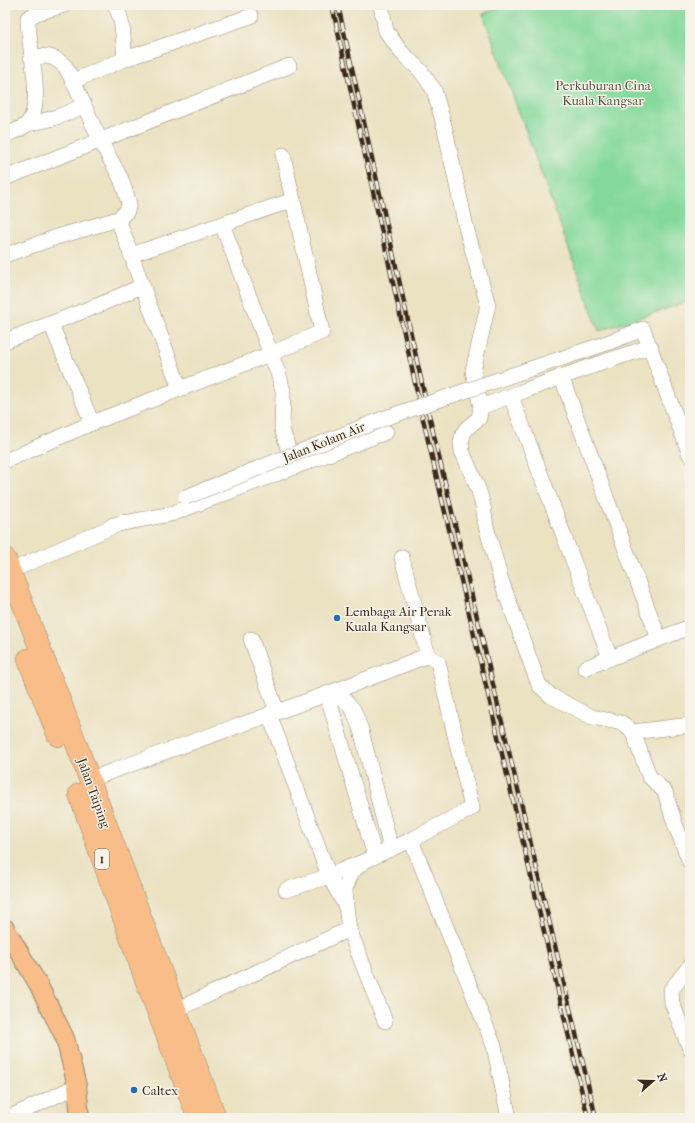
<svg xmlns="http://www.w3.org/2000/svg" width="695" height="1123" viewBox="0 0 695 1123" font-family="'IM FELL French Canon',serif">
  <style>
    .green { fill: #84d99b; stroke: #60825c }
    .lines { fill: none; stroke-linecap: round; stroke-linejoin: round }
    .minor-casing { stroke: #938670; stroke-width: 16 }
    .major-casing { stroke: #938670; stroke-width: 20 }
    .highway-casing { stroke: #938670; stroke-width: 22 }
    .minor { stroke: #fff; stroke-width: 15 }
    .major { stroke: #f8bd89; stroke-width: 18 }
    .highway { stroke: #f8bd89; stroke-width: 21 }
    .rail-casing { stroke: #3b2a1e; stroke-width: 4.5 }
    .rail { stroke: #f7f3e8; stroke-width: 3; stroke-dasharray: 9; stroke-linecap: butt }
    .minor-bridge-casing { stroke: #938670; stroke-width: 16; stroke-linecap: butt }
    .minor-bridge { stroke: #fff; stroke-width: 15 }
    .poi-dot { fill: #1f6fb2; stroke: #f7f3e8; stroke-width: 1.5 }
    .labels { text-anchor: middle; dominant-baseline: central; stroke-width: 3; stroke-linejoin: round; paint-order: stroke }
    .shield { fill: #f7f3e8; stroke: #73665b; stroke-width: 1 }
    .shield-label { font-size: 12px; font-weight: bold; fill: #3b2a1e }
    .park-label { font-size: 13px; fill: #4d563d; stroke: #f7f3e8 }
    .street-label { font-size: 13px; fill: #3b2a1e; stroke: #f7f3e8 }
    .poi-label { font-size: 13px; fill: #3b2a1e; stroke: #f7f3e8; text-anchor: start }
  </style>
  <rect width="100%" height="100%" fill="#f7f3e8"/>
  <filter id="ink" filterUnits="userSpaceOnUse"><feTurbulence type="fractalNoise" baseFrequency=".025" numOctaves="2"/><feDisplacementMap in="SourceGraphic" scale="8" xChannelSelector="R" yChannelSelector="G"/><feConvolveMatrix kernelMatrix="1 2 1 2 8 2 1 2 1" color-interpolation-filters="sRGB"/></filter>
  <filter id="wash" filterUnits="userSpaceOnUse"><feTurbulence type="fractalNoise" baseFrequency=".012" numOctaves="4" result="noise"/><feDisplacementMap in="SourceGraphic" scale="16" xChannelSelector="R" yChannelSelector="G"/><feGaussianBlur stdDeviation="0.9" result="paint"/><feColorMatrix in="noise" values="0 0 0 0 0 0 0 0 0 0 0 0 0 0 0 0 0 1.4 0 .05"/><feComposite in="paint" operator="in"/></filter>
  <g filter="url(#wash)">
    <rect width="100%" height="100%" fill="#ebe2c2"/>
    <path class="green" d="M506,5H690V301L599,331L483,14Z"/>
  </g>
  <g filter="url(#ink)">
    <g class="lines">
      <defs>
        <g id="minor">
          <path d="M115,5C124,21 123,42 125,59"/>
          <path d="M381,5L386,31L401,52L420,70L434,90L445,129L466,227L488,305L473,371L481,407L479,418L467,428L463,434L461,443L462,451L479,491L483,506L486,526L501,580L539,685L551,696L592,717L622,723L633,732"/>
          <path d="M73,81L125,59L251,16"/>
          <path d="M27,124C50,120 63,116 84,105"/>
          <path d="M5,135C12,132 22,129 27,124C46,104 27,44 28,18L37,13L64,5"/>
          <path d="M5,178L289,66"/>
          <path d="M118,219L180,389"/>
          <path d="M222,224L279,376L283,391L282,429L294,467"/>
          <path d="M5,255L57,237L118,219L127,211L129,203L121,179L100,140L73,81L65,66L56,59L47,56L31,57"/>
          <path d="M131,255L293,200"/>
          <path d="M51,324L92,423"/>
          <path d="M5,341L99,305L142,286"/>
          <path d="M604,344L643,329L690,455"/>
          <path d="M561,376L659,639"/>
          <path d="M511,396L610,658"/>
          <path d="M481,407C537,386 593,364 651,347"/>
          <path d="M5,461L92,423L270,354L322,332L283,155"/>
          <path d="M113,525L171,514L386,432"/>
          <path d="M402,558L428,656"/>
          <path d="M10,571L123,522"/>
          <path d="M251,639L277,712"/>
          <path d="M585,668L690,627"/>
          <path d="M327,694L344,699L353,709L361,730L391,849"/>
          <path d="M327,694L375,856"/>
          <path d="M269,714L329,876L345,905"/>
          <path d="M690,725L633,732L649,776L665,792L675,824L690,862"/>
          <path d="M89,780C198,738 310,703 418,659L428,656L438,662L472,808L411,840L375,856L363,862L352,872L345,889L346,907L349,929L385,1021"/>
          <path d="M411,840L494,1046L509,1118"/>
          <path d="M286,890L329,876L360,863"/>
          <path d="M690,966L671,990L672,1003L690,1049"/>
          <path d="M176,1010L349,929"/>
          <path d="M8,1118L77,1086"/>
        </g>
        <path id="major" d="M5,928L38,984L65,1038L77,1086L80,1118"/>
        <g id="highway">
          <path d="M5,558L61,703L216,1118"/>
          <path d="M28,659L58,736"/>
          <path d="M79,794L144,976L198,1118"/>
        </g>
      </defs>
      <use href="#minor" class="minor-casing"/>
      <use href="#major" class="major-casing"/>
      <use href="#highway" class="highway-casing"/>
      <use href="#minor" class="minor"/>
      <use href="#major" class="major"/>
      <use href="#highway" class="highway"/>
      <defs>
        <g id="rail">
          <path d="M332,5L423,419L588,1118"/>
          <path d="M338,5L429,415L596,1118"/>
        </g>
      </defs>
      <use href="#rail" class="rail-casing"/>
      <use href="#rail" class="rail"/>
      <defs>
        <path id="minor-bridge" d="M186,497L385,418L604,344"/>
      </defs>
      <use href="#minor-bridge" class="minor-bridge-casing"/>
      <use href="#minor-bridge" class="minor-bridge"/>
    </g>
  </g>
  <g class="poi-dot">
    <circle cx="337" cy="618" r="4"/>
    <circle cx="134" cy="1090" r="4"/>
  </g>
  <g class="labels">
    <rect class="shield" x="95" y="849" width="14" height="20" rx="3"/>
    <g class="shield-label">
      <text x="102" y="859">1</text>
    </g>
    <g class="park-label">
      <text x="603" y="85">Perkuburan Cina<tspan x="603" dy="15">Kuala Kangsar</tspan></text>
    </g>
    <g class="street-label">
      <text transform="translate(324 442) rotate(-22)">Jalan Kolam Air</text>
      <text transform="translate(94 793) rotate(70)">Jalan Taiping</text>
    </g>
    <g class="poi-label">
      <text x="345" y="611">Lembaga Air Perak<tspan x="345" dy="15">Kuala Kangsar</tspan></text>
      <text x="142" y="1090">Caltex</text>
    </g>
  </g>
  <rect width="695" height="1123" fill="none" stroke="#f7f3e8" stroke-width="20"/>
  <g transform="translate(653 1081) rotate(70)" stroke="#f7f3e8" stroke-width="3" paint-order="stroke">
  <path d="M0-3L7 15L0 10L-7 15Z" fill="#3b2a1e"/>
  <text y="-6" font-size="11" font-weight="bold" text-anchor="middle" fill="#3b2a1e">N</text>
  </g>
</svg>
